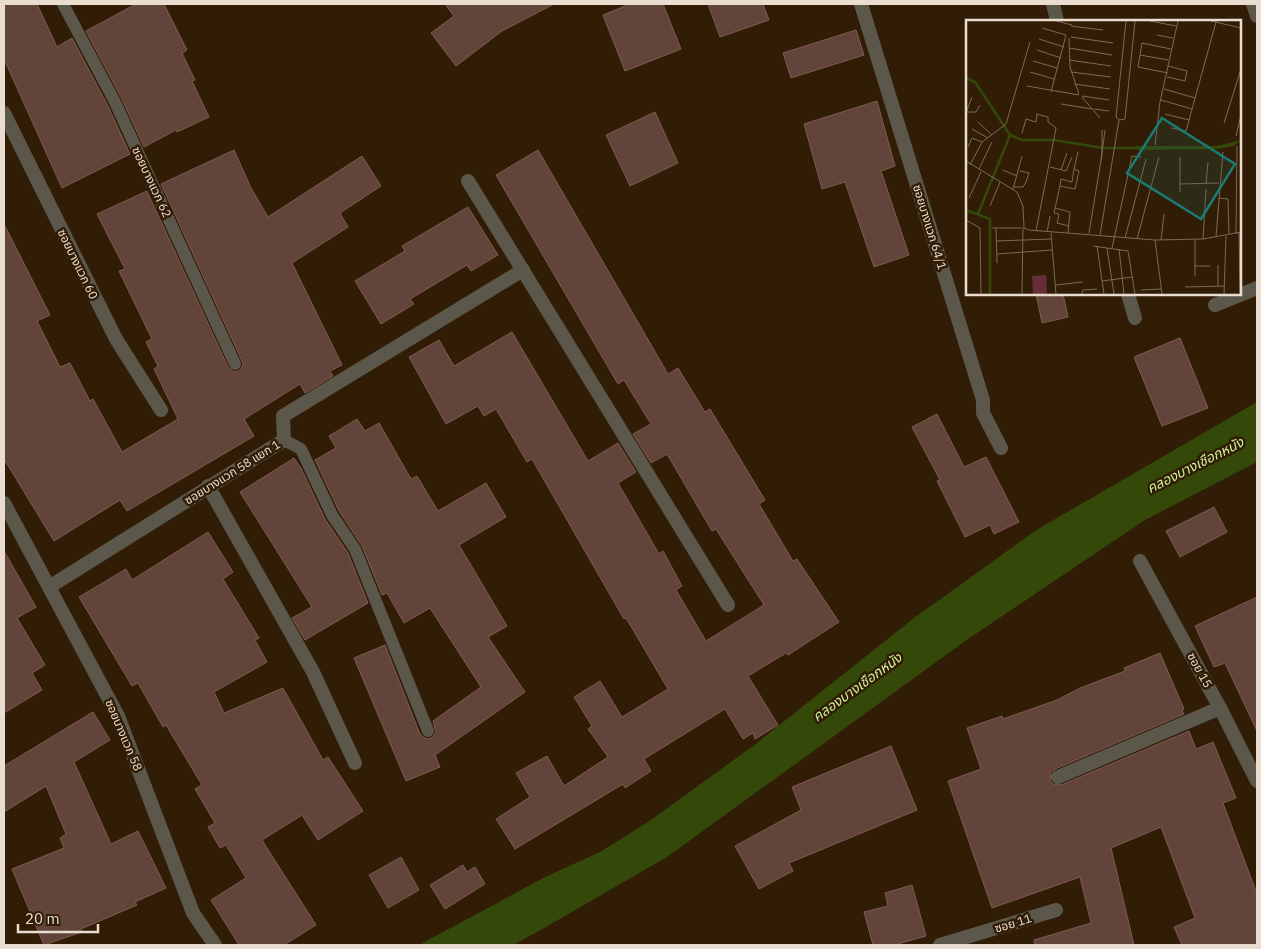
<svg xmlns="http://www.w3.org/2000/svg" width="1261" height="949" viewBox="0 0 1261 949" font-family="'IBM Plex Sans','Noto Sans Thai',sans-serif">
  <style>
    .water { fill: #344809 }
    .building { fill: #63443a; stroke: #7d5c52 }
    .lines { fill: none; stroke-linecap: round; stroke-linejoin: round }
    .service { stroke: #5b584b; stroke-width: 12 }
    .minor { stroke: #5b584b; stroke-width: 14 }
    .labels { text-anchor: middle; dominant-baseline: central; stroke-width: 5; stroke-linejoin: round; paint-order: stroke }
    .street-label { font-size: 12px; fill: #eaddcf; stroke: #311d06 }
    .water-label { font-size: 14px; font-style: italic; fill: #cef099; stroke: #311d06 }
    .inset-river { fill: none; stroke: #344809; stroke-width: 2.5 }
    .inset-road { fill: none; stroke: #7b6a56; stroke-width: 1 }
    .view { fill: #1a7b73; fill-opacity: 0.15; stroke: #1a7b73; stroke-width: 2.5 }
    .inset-edge { fill: none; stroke: #eaddcf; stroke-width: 2.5 }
  </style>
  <rect width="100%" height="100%" fill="#311d06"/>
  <path class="water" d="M1257,402V462L1145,520L968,639L667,857L546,927L513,945H419L545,877L600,852L648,822L753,746L914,618L1038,529Z"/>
  <g class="building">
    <path d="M4,4H37L57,47L72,38L107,104L130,154L62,188L4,59Z"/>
    <path d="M136,4H164L187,50L182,53L195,80L192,81L209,117L177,132L176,130L144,147L121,97L86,31Z"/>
    <path d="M445,4H554L502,31L456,66L431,33L454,16Z"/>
    <path d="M630,4H663L681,49L625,71L603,15Z"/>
    <path d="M708,4H763L769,20L720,37Z"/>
    <path d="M856,30L864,55L791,78L783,53Z"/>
    <path d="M877,101L895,166L881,171L909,255L874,267L845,182L822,189L804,124Z"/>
    <path d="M655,112L678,163L630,186L606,135Z"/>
    <path d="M234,150L251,188L268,217L362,156L381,186L340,213L348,227L292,263L342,365L330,371L333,376L305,393L300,384L244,419L254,436L127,511L120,500L54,541L4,459V224L50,315L37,321L60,367L70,363L90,401L93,399L122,452L178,419L154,369L158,366L146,342L152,339L119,271L125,269L97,214L147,191L228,367L234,372L239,371L243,365L242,361L161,184Z"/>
    <path d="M538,150L668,374L678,368L705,412L710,409L765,500L759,504L793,561L797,559L839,622L788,655L786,653L748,676L778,725L755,739L753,733L743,739L725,709L644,759L651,771L625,788L623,784L515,849L496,819L530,797L516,773L547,756L564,786L608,757L588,729L592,726L574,697L600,681L622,717L668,689L626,618L624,619L532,459L527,462L496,409L484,416L478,406L446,424L409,357L439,340L454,366L512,332L588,461L618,443L636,472L618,483L659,554L663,551L682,586L676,590L706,641L764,605L716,529L712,531L667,454L651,463L633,434L651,424L624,380L618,384L496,175Z"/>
    <path d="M468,207L498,255L471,271L467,265L410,299L414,304L381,324L355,281L405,251L402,246Z"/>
    <path d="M1036,294H1063L1068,317L1042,323Z"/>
    <path d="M1180,338L1208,408L1162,426L1134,357Z"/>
    <path d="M937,414L964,467L986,457L1019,522L994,534L990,525L965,537L937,481L940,480L912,427Z"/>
    <path d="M357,419L365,431L379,423L411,479L417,476L438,511L486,483L506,517L459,545L507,626L488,637L525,692L435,755L440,767L406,781L354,658L385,645L420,734L426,739L431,738L436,733L433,721L481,687L430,608L404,623L387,593L382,595L362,546L339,511L315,460L336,448L329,436Z"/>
    <path d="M294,458L301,468L325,519L348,553L368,603L305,640L292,618L312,607L240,492Z"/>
    <path d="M1214,507L1227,532L1180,557L1166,531Z"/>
    <path d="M208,532L233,572L223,579L259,638L255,640L267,662L214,692L224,713L283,688L323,760L328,757L363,811L318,840L302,815L262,840L316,925L284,945H239L211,900L246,878L226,845L220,848L208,827L215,823L195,789L202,785L166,725L163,727L138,683L132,686L79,597L126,569L132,580Z"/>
    <path d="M4,551L36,607L17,618L45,665L32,673L42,690L4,713Z"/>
    <path d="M1257,597V731L1225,663L1214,667L1195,626Z"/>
    <path d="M1160,653L1184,709L1182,710L1184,714L1055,769L1051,772L1050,780L1053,784L1061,785L1189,731L1196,749L1213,742L1236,798L1223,803L1257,894V945H1182L1174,927L1195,918L1161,827L1111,848L1134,945H1035L1034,940L1091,923L1080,877L992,908L948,781L981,769L967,728L1002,716L1003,719L1057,700L1080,688L1125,671L1124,668Z"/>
    <path d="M93,712L110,740L74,762L111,844L138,831L166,888L135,902L137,905L81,929L82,932L44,945L12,869L64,848L60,838L66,834L46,786L4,812V766Z"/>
    <path d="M891,746L917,810L789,863L793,871L759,889L735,846L801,810L792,787Z"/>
    <path d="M401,857L419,890L388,908L369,875Z"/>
    <path d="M463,865L467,872L475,867L485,884L445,909L430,885Z"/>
    <path d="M912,885L926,936L894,945H873L864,912L888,906L885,893Z"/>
  </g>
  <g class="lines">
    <g class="service">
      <path d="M63,4L114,100L235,364"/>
      <path d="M284,440L301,449L332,515L355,549L428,731"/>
    </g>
    <g class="minor">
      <path d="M861,4L983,400V413L1001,448"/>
      <path d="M1053,4L1057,21"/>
      <path d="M1253,4L1257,16"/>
      <path d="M4,113L116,339L161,410"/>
      <path d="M468,181L728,605"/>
      <path d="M1128,294L1135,318"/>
      <path d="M1215,305L1257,288"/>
      <path d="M208,486L313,672L355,763"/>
      <path d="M4,503L118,716L193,913L215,945"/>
      <path d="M1140,561L1220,708L1257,781"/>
      <path d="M49,587L284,440L283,416L523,270"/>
      <path d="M1058,777L1220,708"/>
      <path d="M940,945L1056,910"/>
    </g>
  </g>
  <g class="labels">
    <g class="street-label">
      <text transform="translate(152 182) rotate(65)">ซอยบางแวก 62</text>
      <text transform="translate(930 227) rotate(73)">ซอยบางแวก 64/1</text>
      <text transform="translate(78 264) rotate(64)">ซอยบางแวก 60</text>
      <text transform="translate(232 472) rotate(-32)">ซอยบางแวก 58 แยก 1</text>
      <text transform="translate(1200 670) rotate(61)">ซอย 15</text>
      <text transform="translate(124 735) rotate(67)">ซอยบางแวก 58</text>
      <text transform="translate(1013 923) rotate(-17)">ซอย 11</text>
    </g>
    <g class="water-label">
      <text transform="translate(1195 465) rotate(-27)">คลองบางเชือกหนัง</text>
      <text transform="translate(857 687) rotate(-36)">คลองบางเชือกหนัง</text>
    </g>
  </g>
  <g transform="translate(966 20)">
    <rect width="275" height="275" fill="#311d06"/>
    <path d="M80,255L81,274H67L66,256Z" fill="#672e3a"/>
    <path d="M275,120L268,126L250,129L169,130L170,126H251Z" fill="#344809"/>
    <path class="inset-river" d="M0,58L9,62L44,115L12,194M44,115L56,120H88L137,128H173M0,190L24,199V274"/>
    <path class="inset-road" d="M90,1L106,5M184,1L210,6M245,1L275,8M105,6L137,10M76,8L100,15M191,15L207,18M105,17L147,23M103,18L104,47L113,74M73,19L98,27M103,28L146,35M71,30L95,38M174,35L202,40M103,40L145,46M67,41L91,48M64,52L88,59M105,52L145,57M202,53L172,47L176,23L205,29M201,57L219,61L221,51L202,46M108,64L144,69M61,66L113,75M198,69L229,78M85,72L100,15M116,76L143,80M116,77L134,98M195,80L226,89M95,84L126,89M128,89L143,91M1,92H10L14,85M0,93L6,77M199,94L223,100M153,100L159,99L169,1M153,100L150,97L160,1M12,102L26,115M258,103L275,49M206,108L220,111L250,2M6,109L22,118M56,113L60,99L70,102L71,95M270,116L275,95M189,125L194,82L212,1M2,127L6,118L16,122M0,141L51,172L57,186L58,208L63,210L189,220L237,219L275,212M135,141L139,110M4,145L16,122L40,104L64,22M84,147L100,151L106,137M13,149L26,122M108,149L112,132M37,150L51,156M95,150L101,133M240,163L242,142M214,164L253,163M94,166L109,169L113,151L108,149L106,162L95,159L94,166L89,188L88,193L93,194L91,203L103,206M48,167H57L60,162L63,153L54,151M47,169L56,136M214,172V137M3,178L15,152M252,178L262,179L263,214M24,186L34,162M89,188L104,192L102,213M0,200L14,208L15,274M26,208H56M30,208L31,243M70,211L90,108L82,102V97L70,94M81,212L84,196M85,213L90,274M123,213L136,134V110M273,213L274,274M270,214L271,126M134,215L153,100M250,217L257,132M159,218L180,139M171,219L193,137M237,219L240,169M189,220L196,274M195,220L198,194M229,220V256M31,221L85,219M127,226L162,231L169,274M131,226L138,274M141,228L148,274M146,228L166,136L175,137M153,229L158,274M31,234L86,230M252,245V266M228,246H244M136,261L166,257M90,265L117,262M219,267L258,266M175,270L195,269M56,274L57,208M116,274L117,270L131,269M258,274L260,216"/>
    <path class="view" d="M196,98L269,144L235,199L161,153Z"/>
    <rect width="275" height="275" class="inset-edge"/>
  </g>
  <rect width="1261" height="949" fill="none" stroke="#eaddcf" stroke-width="10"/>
  <path d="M18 924v8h80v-8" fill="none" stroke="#eaddcf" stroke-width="2.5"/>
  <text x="25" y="924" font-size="15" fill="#eaddcf" stroke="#311d06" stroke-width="4" paint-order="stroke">20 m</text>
</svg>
